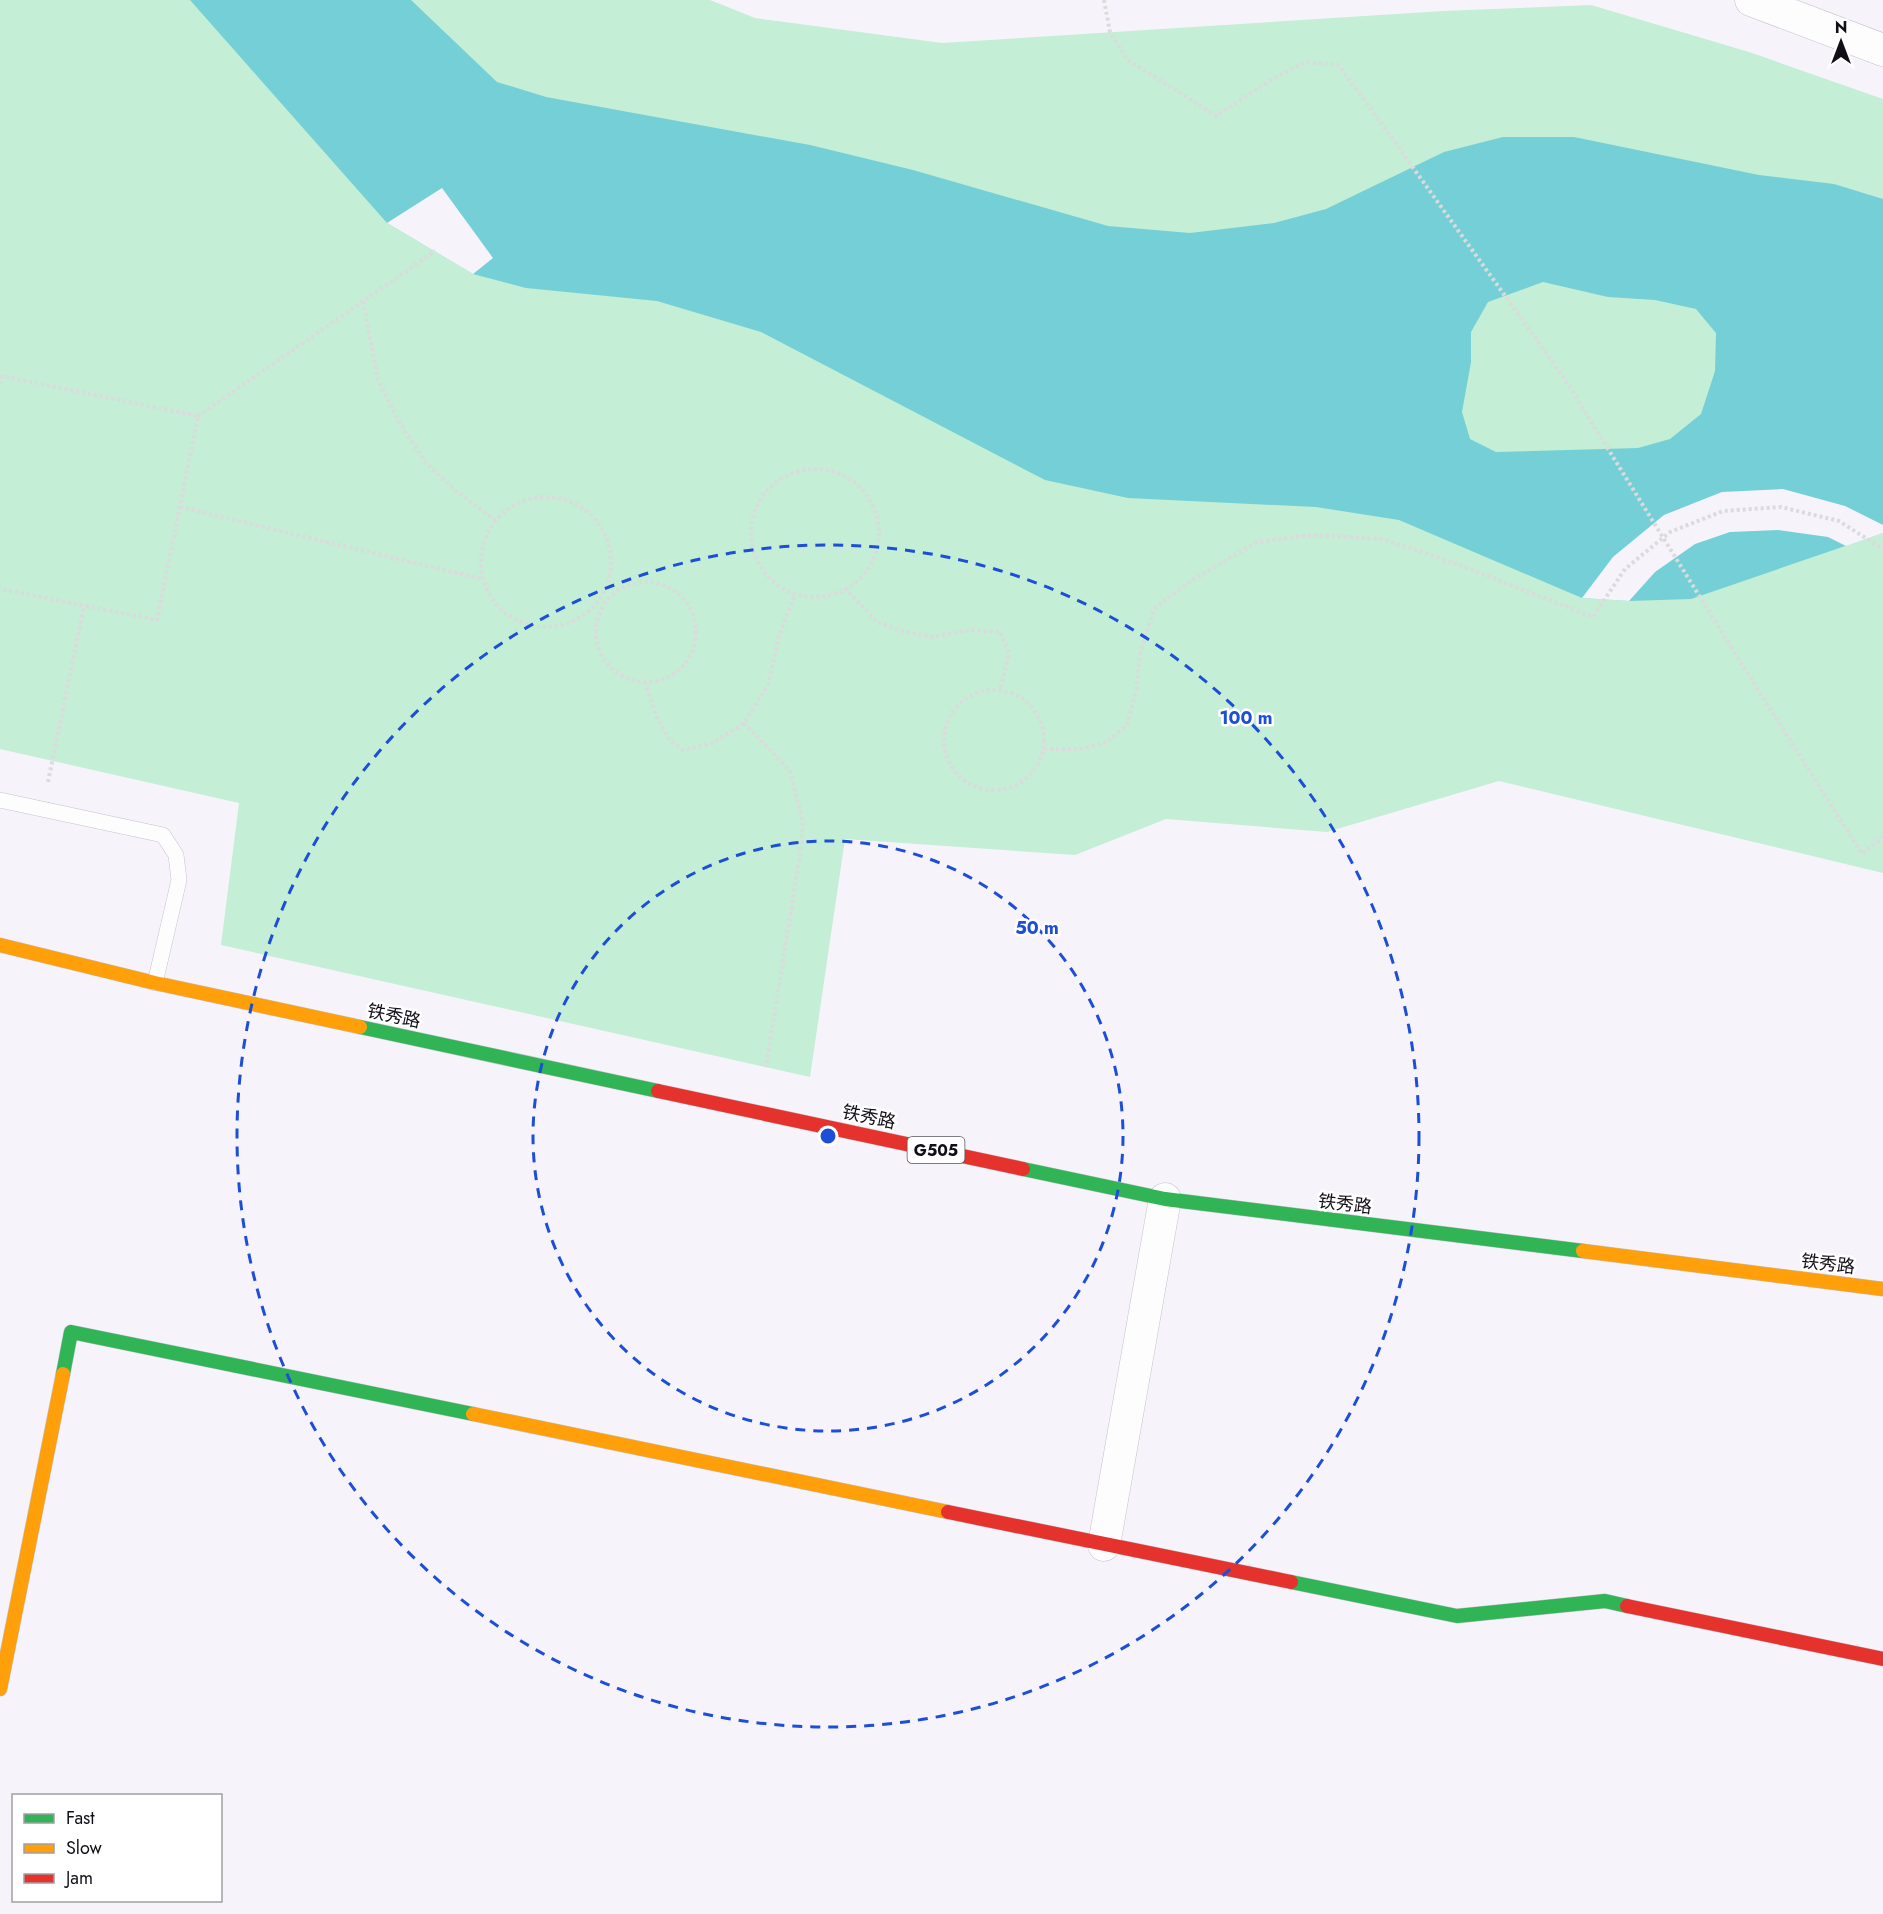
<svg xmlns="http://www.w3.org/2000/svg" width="1883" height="1914" viewBox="0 0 1883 1914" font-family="Jost,'Noto Sans SC',sans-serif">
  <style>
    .green { fill: #c4eed5 }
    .water { fill: #74d0d6; fill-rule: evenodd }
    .pier { fill: #f6f4fa }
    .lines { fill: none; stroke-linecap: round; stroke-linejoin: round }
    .lane-casing { stroke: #c4c2ca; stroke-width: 16 }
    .street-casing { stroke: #c4c2ca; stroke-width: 33 }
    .fast-casing { stroke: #c4c2ca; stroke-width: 15 }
    .slow-casing { stroke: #c4c2ca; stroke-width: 15 }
    .jam-casing { stroke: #c4c2ca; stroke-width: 15 }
    .path { stroke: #dbdadc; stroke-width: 4; stroke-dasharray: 3 3; stroke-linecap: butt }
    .lane { stroke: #fefdfe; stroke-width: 15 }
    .street { stroke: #fefdfe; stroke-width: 32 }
    .fast { stroke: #30b455; stroke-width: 14 }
    .slow { stroke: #ff9f0a; stroke-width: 14 }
    .jam { stroke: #e5322d; stroke-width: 14 }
    .path-bridge { stroke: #dbdadc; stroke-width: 4; stroke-dasharray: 3 3; stroke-linecap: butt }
    .ring { fill: none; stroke: #1d4ed8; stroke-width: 3; stroke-dasharray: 10 8 }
    .labels { text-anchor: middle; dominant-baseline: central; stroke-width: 5; stroke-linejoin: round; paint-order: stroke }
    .shield { fill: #fff; stroke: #58565d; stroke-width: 1.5 }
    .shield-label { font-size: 16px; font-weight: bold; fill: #110e17 }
    .street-label { font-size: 18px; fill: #110e17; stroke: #fff }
    .centre { fill: #1d4ed8; stroke: #fff; stroke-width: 3 }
    .ring-label { font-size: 18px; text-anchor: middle; font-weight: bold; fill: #1d4ed8; stroke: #fff; stroke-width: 5; stroke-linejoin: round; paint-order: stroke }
  </style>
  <rect width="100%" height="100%" fill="#f6f4fa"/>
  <path class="green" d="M0,0H710L755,18L942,43L1443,11L1591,5L1749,52L1883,99V873L1499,781L1327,832L1166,819L1075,855L845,839L810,1077L221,945L239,803L0,749Z"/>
  <path class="water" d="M190,0H411L497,82L546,97L810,145L913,170L1108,226L1190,233L1274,223L1326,209L1444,152L1503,137H1574L1759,175L1834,184L1883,199V533L1691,599L1629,601L1582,598L1399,520L1316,507L1128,498L1045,480L761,332L657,301L526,288L473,274L387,223ZM1543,282L1608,297L1655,300L1696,309L1716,333L1715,371L1701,414L1670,439L1638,448L1496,452L1470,439L1462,412L1471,362V332L1488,302Z"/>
  <g class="pier">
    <path d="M442,188L493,258L473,274L387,223Z"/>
    <path d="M1783,489L1845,506L1883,525V533L1846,546L1828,537L1778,530L1730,532L1695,544L1655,572L1629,601L1582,598L1613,557L1664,515L1722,492Z"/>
  </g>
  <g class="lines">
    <defs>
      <path id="lane" d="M0,800L163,835L176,855L179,880L155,983"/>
      <g id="street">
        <path d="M1751,0L1883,50"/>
        <path d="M1104,1545L1165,1199"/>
      </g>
      <g id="fast">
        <path d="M360,1027L658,1091"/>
        <path d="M1023,1169L1165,1199L1583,1251"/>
        <path d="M63,1374L71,1332L473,1414"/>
        <path d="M1291,1582L1457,1616L1605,1601L1627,1606"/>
      </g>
      <g id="slow">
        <path d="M0,945L155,983L360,1027"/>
        <path d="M1583,1251L1883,1289"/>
        <path d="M473,1414L948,1512"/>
        <path d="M0,1689L63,1374"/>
      </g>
      <g id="jam">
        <path d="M658,1091L1023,1169"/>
        <path d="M948,1512L1291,1582"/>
        <path d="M1627,1606L1883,1659"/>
      </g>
    </defs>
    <use href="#lane" class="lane-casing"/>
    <use href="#street" class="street-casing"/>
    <use href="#fast" class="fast-casing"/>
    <use href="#slow" class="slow-casing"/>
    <use href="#jam" class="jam-casing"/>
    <g class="path">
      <path d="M1104,0L1110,32L1127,59L1216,116L1274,78L1305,62L1338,65L1363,98"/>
      <path d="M363,301L378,380L399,422L426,463L455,490L495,520"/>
      <path d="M0,384L2,376L198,416L157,620L0,589"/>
      <path d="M198,416L435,251"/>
      <circle cx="815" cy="533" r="64"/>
      <circle cx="546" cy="562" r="65"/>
      <path d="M180,507L482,579"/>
      <circle cx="646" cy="632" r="50"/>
      <path d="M845,588L877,622L902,631L933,637L969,630L1000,632L1009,653L1000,690"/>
      <path d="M1731,647L1862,854L1883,837"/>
      <path d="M645,682L656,716L669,739L683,750L711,744L744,723L768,685L779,636L795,594"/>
      <circle cx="994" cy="740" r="50"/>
      <path d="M744,723L790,771L803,823L800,854L766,1067"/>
      <path d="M1044,749H1080L1107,742L1127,725L1136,691L1140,654L1154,609L1189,582L1257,542L1311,535L1381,539L1446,560L1593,617L1625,569L1670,532L1723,511L1781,507L1839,521L1883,549"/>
      <path d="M48,782L84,606"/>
    </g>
    <use href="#lane" class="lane"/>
    <use href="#street" class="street"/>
    <use href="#fast" class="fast"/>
    <use href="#slow" class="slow"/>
    <use href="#jam" class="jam"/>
    <path class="path-bridge" d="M1363,98L1564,378L1731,647"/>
  </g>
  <g class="ring">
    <circle cx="828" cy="1136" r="295"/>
    <circle cx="828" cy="1136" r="591"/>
  </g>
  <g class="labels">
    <rect class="shield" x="907.5" y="1137" width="57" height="26" rx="4.5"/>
    <g class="shield-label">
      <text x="936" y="1150">G505</text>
    </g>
    <g class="street-label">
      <text transform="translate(394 1016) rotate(12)">铁秀路</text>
      <text transform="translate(869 1117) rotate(12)">铁秀路</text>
      <text transform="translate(1345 1204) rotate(7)">铁秀路</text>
      <text transform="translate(1828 1264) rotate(7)">铁秀路</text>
    </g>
  </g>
  <circle cx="828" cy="1136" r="9" class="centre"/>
  <g class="ring-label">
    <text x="1246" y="724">100 m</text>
    <text x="1037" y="934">50 m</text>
  </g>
  <rect x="12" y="1794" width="210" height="108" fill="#ffffff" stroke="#a09fa2" stroke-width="1.5"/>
  <rect x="24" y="1814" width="30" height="9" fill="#30b455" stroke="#a09fa2" stroke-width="1.5"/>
  <text x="66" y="1824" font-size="18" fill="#110e17">Fast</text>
  <rect x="24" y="1844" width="30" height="9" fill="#ff9f0a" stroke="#a09fa2" stroke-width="1.5"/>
  <text x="66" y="1854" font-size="18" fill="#110e17">Slow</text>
  <rect x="24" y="1874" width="30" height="9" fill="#e5322d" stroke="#a09fa2" stroke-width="1.5"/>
  <text x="66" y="1884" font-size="18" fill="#110e17">Jam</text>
  <g transform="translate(1841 42)" stroke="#ffffff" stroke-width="4.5" paint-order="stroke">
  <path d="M0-4.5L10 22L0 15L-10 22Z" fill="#110e17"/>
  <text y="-9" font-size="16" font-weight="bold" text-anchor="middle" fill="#110e17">N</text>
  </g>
</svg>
